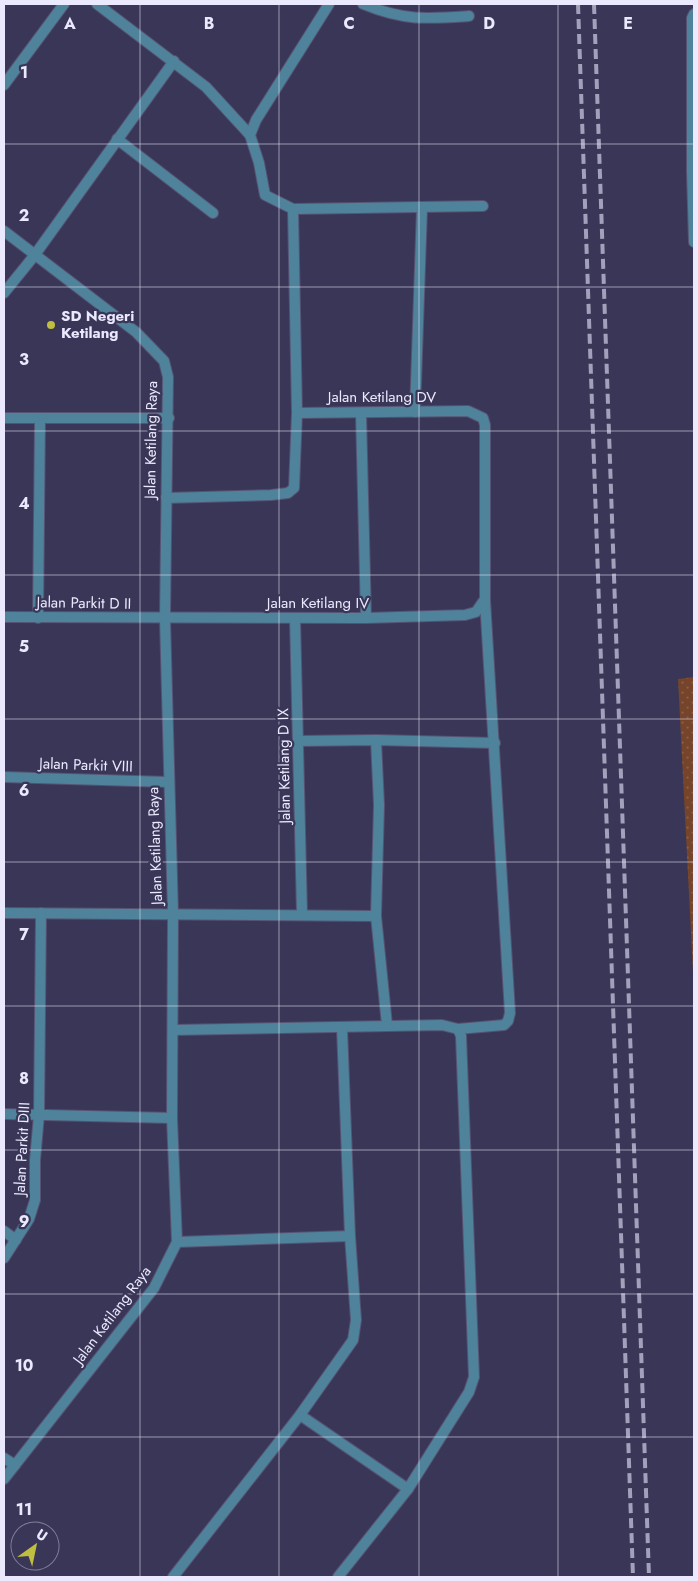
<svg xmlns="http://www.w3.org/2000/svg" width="698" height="1581" viewBox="0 0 698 1581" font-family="Jost,sans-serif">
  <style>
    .grass { fill: url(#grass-dots) }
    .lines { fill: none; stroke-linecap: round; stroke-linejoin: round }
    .minor-casing { stroke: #565372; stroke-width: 12 }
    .minor { stroke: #4e839b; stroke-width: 10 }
    .rail { stroke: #a2a0ba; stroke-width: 4; stroke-dasharray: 10 5; stroke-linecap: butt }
    .grid { fill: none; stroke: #eae9fe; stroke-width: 1; stroke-opacity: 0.55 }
    .poi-dot { fill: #c0be41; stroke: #3a3657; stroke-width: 2 }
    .labels { text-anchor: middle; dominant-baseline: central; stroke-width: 4.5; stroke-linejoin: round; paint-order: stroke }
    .poi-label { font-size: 15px; font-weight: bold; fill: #eae9fe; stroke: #3a3657; text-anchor: start }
    .street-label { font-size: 15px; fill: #eae9fe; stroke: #3a3657 }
    .grid-label { font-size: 16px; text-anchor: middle; font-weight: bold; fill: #eae9fe; stroke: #3a3657; stroke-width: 4.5; stroke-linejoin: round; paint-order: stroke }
  </style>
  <defs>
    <pattern id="grass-dots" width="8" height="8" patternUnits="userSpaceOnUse" patternTransform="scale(1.25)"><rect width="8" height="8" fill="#75442a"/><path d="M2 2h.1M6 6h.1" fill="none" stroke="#895f4a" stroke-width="1.8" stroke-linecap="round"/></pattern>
  </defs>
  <rect width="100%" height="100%" fill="#3a3657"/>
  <path class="grass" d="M694,677V992L678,679Z"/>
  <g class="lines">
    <defs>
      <g id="minor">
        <path d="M97,4L206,87L250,135"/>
        <path d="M363,4C404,21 427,19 469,16"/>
        <path d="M694,14L692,18V172L694,242"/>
        <path d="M4,85L64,4"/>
        <path d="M117,139L213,213"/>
        <path d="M293,209L483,206"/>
        <path d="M4,231L136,332L164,361L168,377L165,619L173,914L172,1118L177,1242L154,1288L4,1479"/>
        <path d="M4,293L34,256L174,61"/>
        <path d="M415,412L422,208"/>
        <path d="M361,414L366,618"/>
        <path d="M4,418H169"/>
        <path d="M166,498L271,495L288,493L294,488L297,413L293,209L265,195L259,163L250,135L256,120L329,4"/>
        <path d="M4,617L366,618L465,615L476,612L485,599V425L483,418L468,411L297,413"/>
        <path d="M38,618L40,419"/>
        <path d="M295,618L302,914"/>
        <path d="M298,741L376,740L495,743"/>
        <path d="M4,777L168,782"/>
        <path d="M4,913L376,916L379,805L376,740"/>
        <path d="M376,916L387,1025"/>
        <path d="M458,1029L504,1025L508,1021L510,1013L485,600"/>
        <path d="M173,1030L442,1025L458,1029L461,1036L474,1377L469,1392L408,1489L338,1577"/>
        <path d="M4,1114L172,1118"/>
        <path d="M4,1231L16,1240"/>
        <path d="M177,1242L350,1236"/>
        <path d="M4,1258L29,1219L35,1200V1160L39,1115L41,913"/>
        <path d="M300,1415L408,1489"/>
        <path d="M4,1458L15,1465"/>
        <path d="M173,1577L300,1415L353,1340L356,1320L350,1236L342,1028"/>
      </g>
    </defs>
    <use href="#minor" class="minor-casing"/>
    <use href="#minor" class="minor"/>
    <g class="rail">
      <path d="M578,4L633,1577"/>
      <path d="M594,4L649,1577"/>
    </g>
  </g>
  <path class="grid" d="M140,4V1577M279,4V1577M419,4V1577M558,4V1577M4,144H694M4,287H694M4,431H694M4,575H694M4,719H694M4,862H694M4,1006H694M4,1150H694M4,1294H694M4,1437H694"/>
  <circle class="poi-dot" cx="51" cy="325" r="5"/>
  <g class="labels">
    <g class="poi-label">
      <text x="61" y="316">SD Negeri<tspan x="61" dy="17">Ketilang</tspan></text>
    </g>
    <g class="street-label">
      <text x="382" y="397">Jalan Ketilang DV</text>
      <text transform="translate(151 440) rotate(-89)">Jalan Ketilang Raya</text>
      <text transform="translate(84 603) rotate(1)">Jalan Parkit D II</text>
      <text x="318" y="603">Jalan Ketilang IV</text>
      <text transform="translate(86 765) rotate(2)">Jalan Parkit VIII</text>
      <text transform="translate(284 766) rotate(-91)">Jalan Ketilang D IX</text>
      <text transform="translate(155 846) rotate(-92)">Jalan Ketilang Raya</text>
      <text transform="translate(22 1149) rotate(-87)">Jalan Parkit DIII</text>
      <text transform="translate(112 1315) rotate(-53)">Jalan Ketilang Raya</text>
    </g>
  </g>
  <g class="grid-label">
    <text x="70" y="29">A</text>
    <text x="209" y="29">B</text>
    <text x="349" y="29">C</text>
    <text x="489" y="29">D</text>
    <text x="628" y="29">E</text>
    <text x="24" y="78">1</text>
    <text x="24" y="221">2</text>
    <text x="24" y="365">3</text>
    <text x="24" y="509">4</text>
    <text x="24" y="652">5</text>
    <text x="24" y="796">6</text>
    <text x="24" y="940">7</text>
    <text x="24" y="1084">8</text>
    <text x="24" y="1227">9</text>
    <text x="24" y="1371">10</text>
    <text x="24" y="1515">11</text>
  </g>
  <rect width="698" height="1581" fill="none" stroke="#eae9fe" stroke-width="10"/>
  <g transform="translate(35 1546) rotate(33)"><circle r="24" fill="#3a3657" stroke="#807e9a"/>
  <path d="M0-4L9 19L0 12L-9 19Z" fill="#c0be41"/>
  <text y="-8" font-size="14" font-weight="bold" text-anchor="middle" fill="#eae9fe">U</text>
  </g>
</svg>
